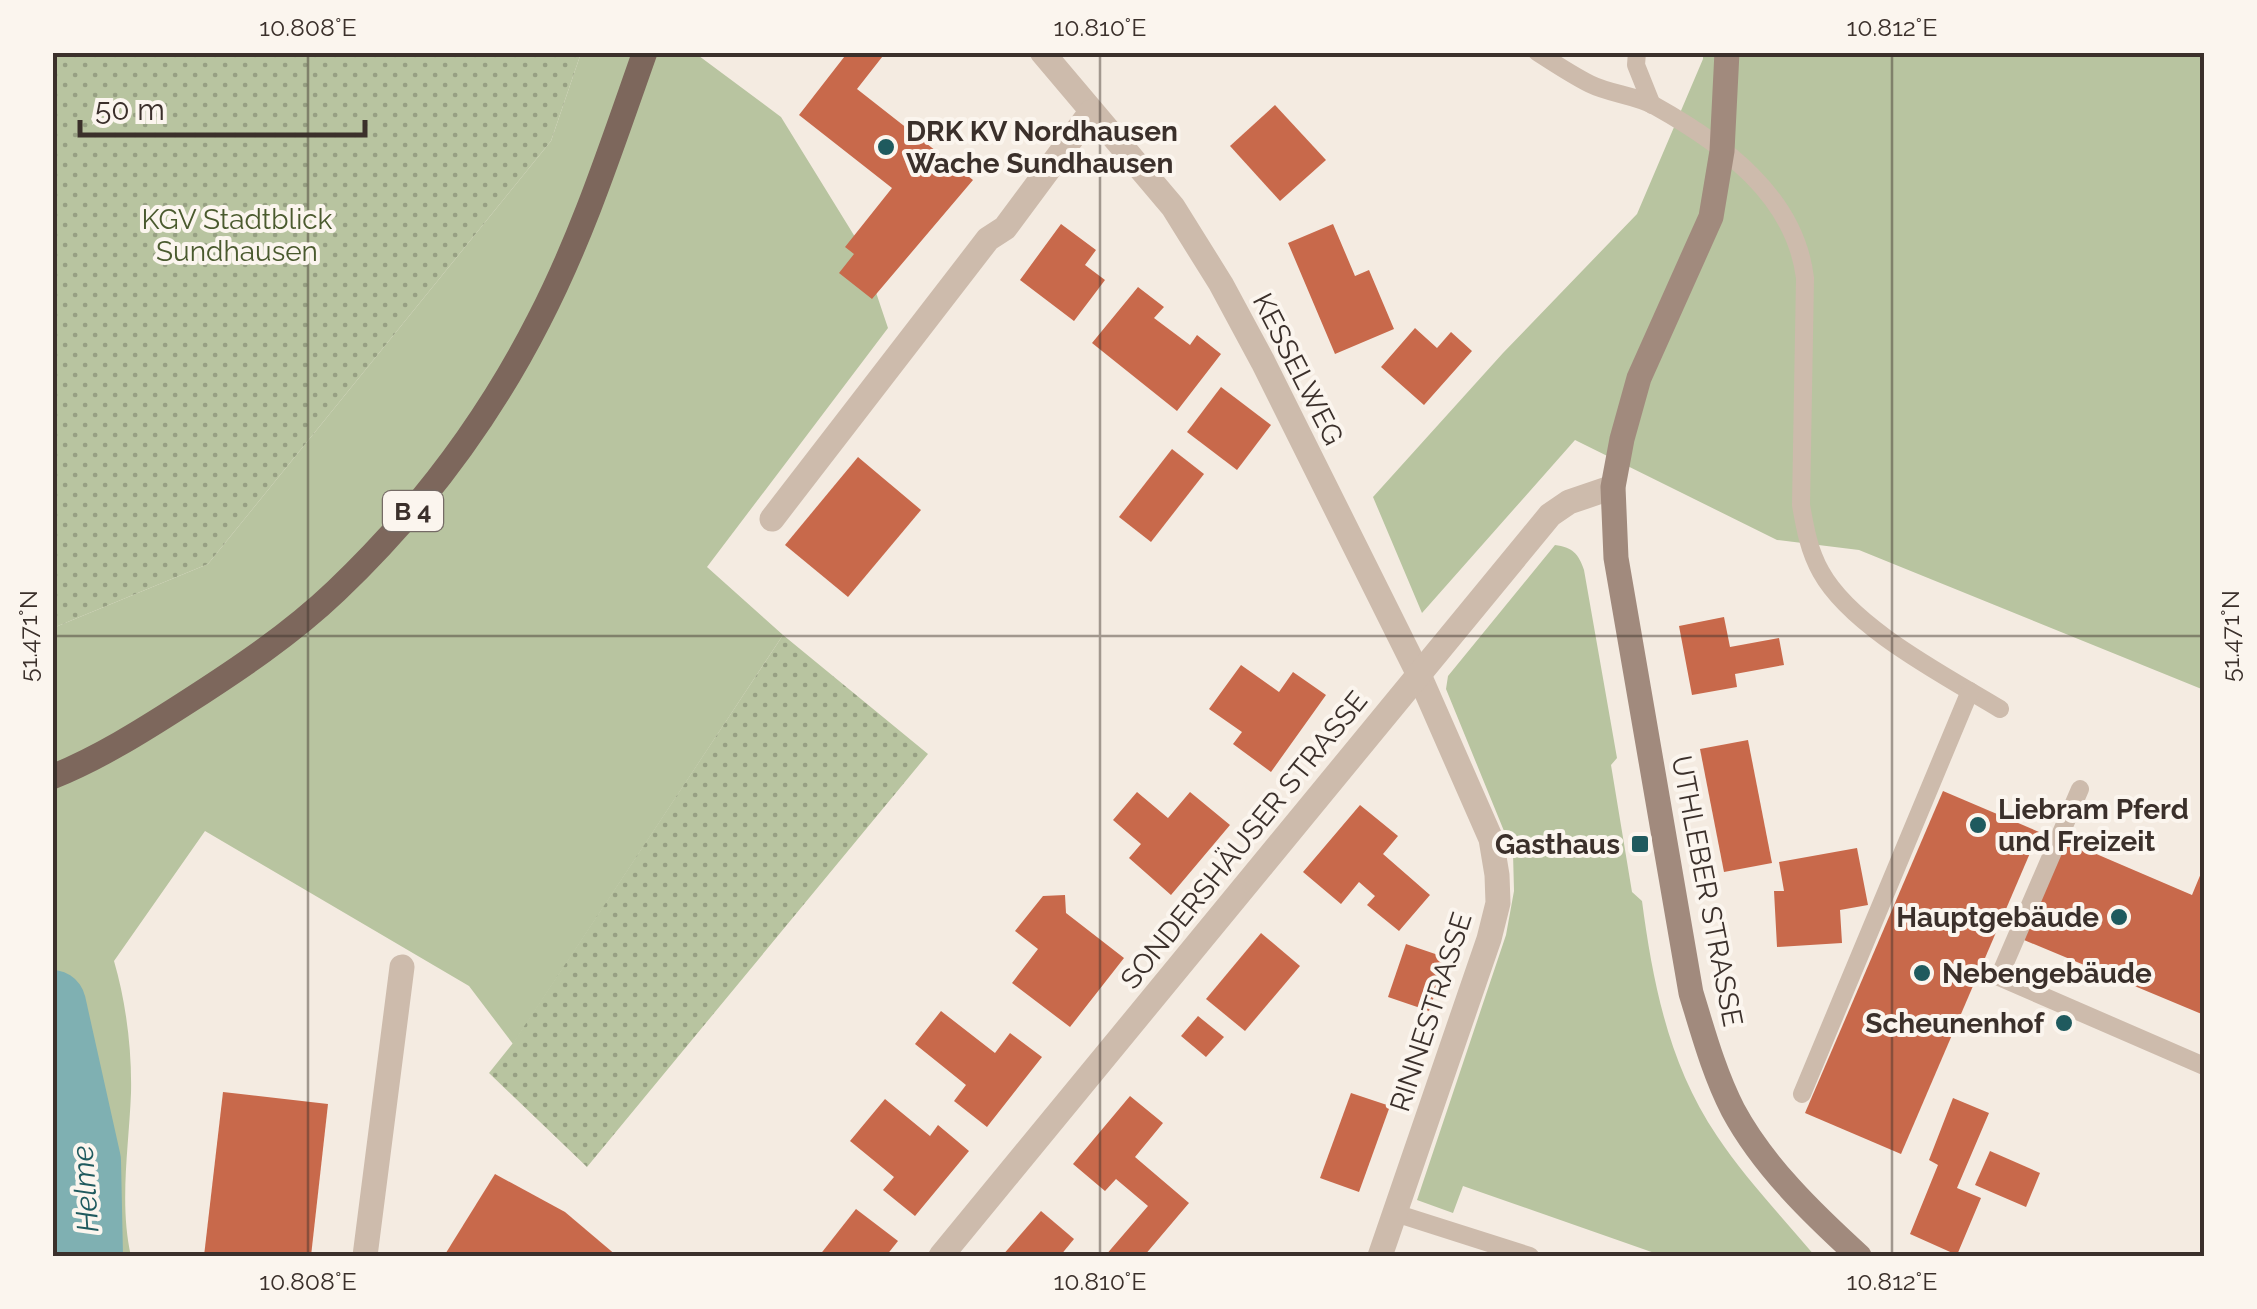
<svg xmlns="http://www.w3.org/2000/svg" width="2257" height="1309" viewBox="0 0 2257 1309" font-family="Raleway,sans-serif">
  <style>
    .grass { fill: #b8c4a0 }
    .garden { fill: url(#garden-dots) }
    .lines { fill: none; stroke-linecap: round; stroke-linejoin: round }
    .river { stroke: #7fb0b2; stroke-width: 68 }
    .building { fill: #c8694b }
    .lane { stroke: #cdbbac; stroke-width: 18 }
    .street { stroke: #cdbbac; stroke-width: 25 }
    .secondary { stroke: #a18a7d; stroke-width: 25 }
    .primary { stroke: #7d675c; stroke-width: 25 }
    .ticks { fill: none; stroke: #3b302b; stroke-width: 2.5; stroke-opacity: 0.45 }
    .poi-dot { fill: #1f5a5e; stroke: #fbf5ee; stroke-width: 4 }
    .labels { text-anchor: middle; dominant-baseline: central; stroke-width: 8; stroke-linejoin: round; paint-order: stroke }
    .shield { fill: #fbf5ee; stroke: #756b66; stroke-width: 2.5 }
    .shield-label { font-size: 25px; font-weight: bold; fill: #3b302b }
    .poi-label { font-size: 28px; font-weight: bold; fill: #3b302b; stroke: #fbf5ee; text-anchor: start }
    .park-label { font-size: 28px; fill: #4a5a2e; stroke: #fbf5ee }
    .street-label { font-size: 28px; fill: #3b302b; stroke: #fbf5ee }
    .water-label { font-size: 30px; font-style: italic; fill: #1f5a5e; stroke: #fbf5ee }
    .neatline { fill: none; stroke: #3b302b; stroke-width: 4 }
    .ticks-label { font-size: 25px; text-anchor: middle; fill: #3b302b }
  </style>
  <defs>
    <pattern id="garden-dots" width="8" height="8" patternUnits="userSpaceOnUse" patternTransform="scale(2.5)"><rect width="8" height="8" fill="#b8c4a0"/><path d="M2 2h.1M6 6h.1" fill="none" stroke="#97a083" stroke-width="1.8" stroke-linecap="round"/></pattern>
  </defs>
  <rect width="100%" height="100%" fill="#f4ebe1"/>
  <g class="grass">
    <path d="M581,53H695L781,117L860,245L888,328L707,567L783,635L513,1044L469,986L205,831L114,961C126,1002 132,1050 131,1093C129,1146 119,1204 131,1256H53V628L208,564L551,141Z"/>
    <path d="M1703,53H2204V690L1859,550L1777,540L1575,440L1422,613L1373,497L1503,353L1637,214L1703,59Z"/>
    <path d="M1555,545C1572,547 1579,554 1584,570L1617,758L1611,765L1632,892L1642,901C1653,984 1669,1065 1717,1136C1745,1178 1782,1217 1815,1256H1663L1463,1186L1453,1213L1417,1200L1506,935L1514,891L1513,853L1446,689L1448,676Z"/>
  </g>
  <g class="garden">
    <path d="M53,52L581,53L551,141L208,564L53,628Z"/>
    <path d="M783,635L928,754L587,1167L489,1073L513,1043Z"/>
  </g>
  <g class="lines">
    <path class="river" d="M52,1004L87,1161L89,1256"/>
  </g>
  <g class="building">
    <path d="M848,52H886L857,89L973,180L872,299L839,273L854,254L845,247L892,188L799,115Z"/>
    <path d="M1275,105L1326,160L1280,201L1230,146Z"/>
    <path d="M1061,224L1096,250L1085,265L1105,280L1074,321L1020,280Z"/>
    <path d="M1333,224L1355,276L1369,270L1394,329L1335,354L1288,243Z"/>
    <path d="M1138,287L1164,307L1154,318L1190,345L1197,335L1221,354L1177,411L1092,343Z"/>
    <path d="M1415,328L1437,348L1451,332L1472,351L1424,405L1381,367Z"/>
    <path d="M1221,387L1271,425L1237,470L1187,432Z"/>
    <path d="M1172,449L1204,474L1151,542L1119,517Z"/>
    <path d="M858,457L921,510L848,597L785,545Z"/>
    <path d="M1724,617L1730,647L1779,638L1784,665L1735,674L1737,687L1692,695L1679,626Z"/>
    <path d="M1241,665L1279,692L1293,672L1326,695L1271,772L1233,744L1242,732L1209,709Z"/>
    <path d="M1748,740L1772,863L1724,872L1700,749Z"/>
    <path d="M1943,791L2039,832L1901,1154L1805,1113Z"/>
    <path d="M1137,792L1168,818L1190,792L1230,825L1171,895L1129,858L1141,844L1113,820Z"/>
    <path d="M1360,805L1398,836L1383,854L1430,895L1399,931L1367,905L1375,896L1359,882L1341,904L1303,872Z"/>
    <path d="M2066,841L2192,895L2204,866V1015L2024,940Z"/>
    <path d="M1857,848L1868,905L1840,910L1842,943L1777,947L1774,891H1784L1779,862Z"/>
    <path d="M1065,895L1066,913L1124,958L1070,1027L1012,983L1038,949L1015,931L1043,896Z"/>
    <path d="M1261,933L1300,966L1245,1031L1206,999Z"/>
    <path d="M1406,944L1447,958L1429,1011L1388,997Z"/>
    <path d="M941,1011L995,1053L1010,1033L1042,1057L987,1127L954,1101L966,1085L915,1044Z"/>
    <path d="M1198,1016L1224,1037L1206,1057L1181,1036Z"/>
    <path d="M223,1092L328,1104L311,1256H204Z"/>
    <path d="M1351,1093L1390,1106L1359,1192L1320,1178Z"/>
    <path d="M1130,1096L1163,1123L1135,1157L1189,1203L1144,1256H1105L1148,1206L1116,1179L1105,1191L1073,1164Z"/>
    <path d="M1953,1098L1989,1113L1957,1188L1981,1198L1957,1255L1910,1234L1938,1165L1929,1160Z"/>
    <path d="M885,1099L930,1136L938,1125L969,1151L915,1216L883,1190L894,1177L850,1141Z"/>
    <path d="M1990,1151L2040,1173L2026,1207L1975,1185Z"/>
    <path d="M495,1174L565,1212L617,1256H444Z"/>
    <path d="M856,1209L898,1241L886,1256H819Z"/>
    <path d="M1041,1211L1074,1239L1060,1256H1002Z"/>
  </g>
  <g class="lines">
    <g class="lane">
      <path d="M1537,52C1554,63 1572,75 1590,84C1610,94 1635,95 1655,106C1723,144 1795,196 1805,278L1801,505C1805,528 1809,551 1821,572C1852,628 1946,676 2000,709"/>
      <path d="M1637,52L1636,65L1652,105"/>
      <path d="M2080,789L1999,977L2204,1066"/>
      <path d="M1802,1094L1970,691"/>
      <path d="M1395,1213L1530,1256"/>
    </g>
    <g class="street">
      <path d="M1042,52L1173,207L1221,284L1263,362L1419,675L1491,839L1497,875L1498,903L1489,939L1380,1256"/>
      <path d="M772,519L988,239L1005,228L1091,112"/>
      <path d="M365,1256L402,967"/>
      <path d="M941,1256L1550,515L1569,502L1613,487"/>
    </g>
    <path class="secondary" d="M1727,52L1722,151L1711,217L1639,378L1622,439L1613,487L1616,558L1691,993C1703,1032 1714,1073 1733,1110C1763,1166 1813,1214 1859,1256"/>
    <path class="primary" d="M52,777C99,758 142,731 184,704C237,670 291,634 336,591C418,513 488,420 539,320C583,235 613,142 645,52"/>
  </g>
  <path class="ticks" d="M308,52V1256M1100,52V1256M1892,52V1256M52,636H2204"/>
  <g class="poi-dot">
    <circle cx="886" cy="147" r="10"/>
    <circle cx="1978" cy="825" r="10"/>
    <rect x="1630" y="834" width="20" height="20" rx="5"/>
    <circle cx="2119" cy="917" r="10"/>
    <circle cx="1922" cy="973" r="10"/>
    <circle cx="2064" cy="1023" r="10"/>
  </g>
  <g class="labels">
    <rect class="shield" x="383" y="491" width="60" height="40" rx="8"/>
    <g class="shield-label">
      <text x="413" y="511">B 4</text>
    </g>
    <g class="poi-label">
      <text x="906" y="131">DRK KV Nordhausen<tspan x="906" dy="32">Wache Sundhausen</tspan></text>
      <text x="1998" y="809">Liebram Pferd<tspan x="1998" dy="32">und Freizeit</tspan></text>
      <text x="1620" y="844" text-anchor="end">Gasthaus</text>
      <text x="2099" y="917" text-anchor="end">Hauptgebäude</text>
      <text x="1942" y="973">Nebengebäude</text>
      <text x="2044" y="1023" text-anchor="end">Scheunenhof</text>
    </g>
    <g class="park-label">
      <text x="237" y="219">KGV Stadtblick<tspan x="237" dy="32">Sundhausen</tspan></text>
    </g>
    <g class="street-label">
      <text transform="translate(1298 369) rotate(63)">KESSELWEG</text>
      <text transform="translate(1244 840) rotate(-51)">SONDERSHÄUSER STRASSE</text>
      <text transform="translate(1707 891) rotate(79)">UTHLEBER STRASSE</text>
      <text transform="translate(1431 1012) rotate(-72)">RINNESTRASSE</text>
    </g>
    <g class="water-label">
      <text transform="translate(85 1189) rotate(-94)">Helme</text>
    </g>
  </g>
  <rect width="2257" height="1309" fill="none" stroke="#fbf5ee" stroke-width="110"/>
  <path d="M80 120v15h285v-15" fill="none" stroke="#3b302b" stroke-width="5"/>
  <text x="95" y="120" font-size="30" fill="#3b302b" stroke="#fbf5ee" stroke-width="8" paint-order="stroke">50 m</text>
  <rect x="55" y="55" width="2147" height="1199" class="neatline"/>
  <g class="ticks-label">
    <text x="308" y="36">10.808°E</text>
    <text x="1100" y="36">10.810°E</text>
    <text x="1892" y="36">10.812°E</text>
    <text transform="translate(28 636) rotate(-90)" y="9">51.471°N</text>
    <text transform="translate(2230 636) rotate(-90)" y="9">51.471°N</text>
    <text x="308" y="1290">10.808°E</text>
    <text x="1100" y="1290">10.810°E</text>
    <text x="1892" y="1290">10.812°E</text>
  </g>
</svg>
